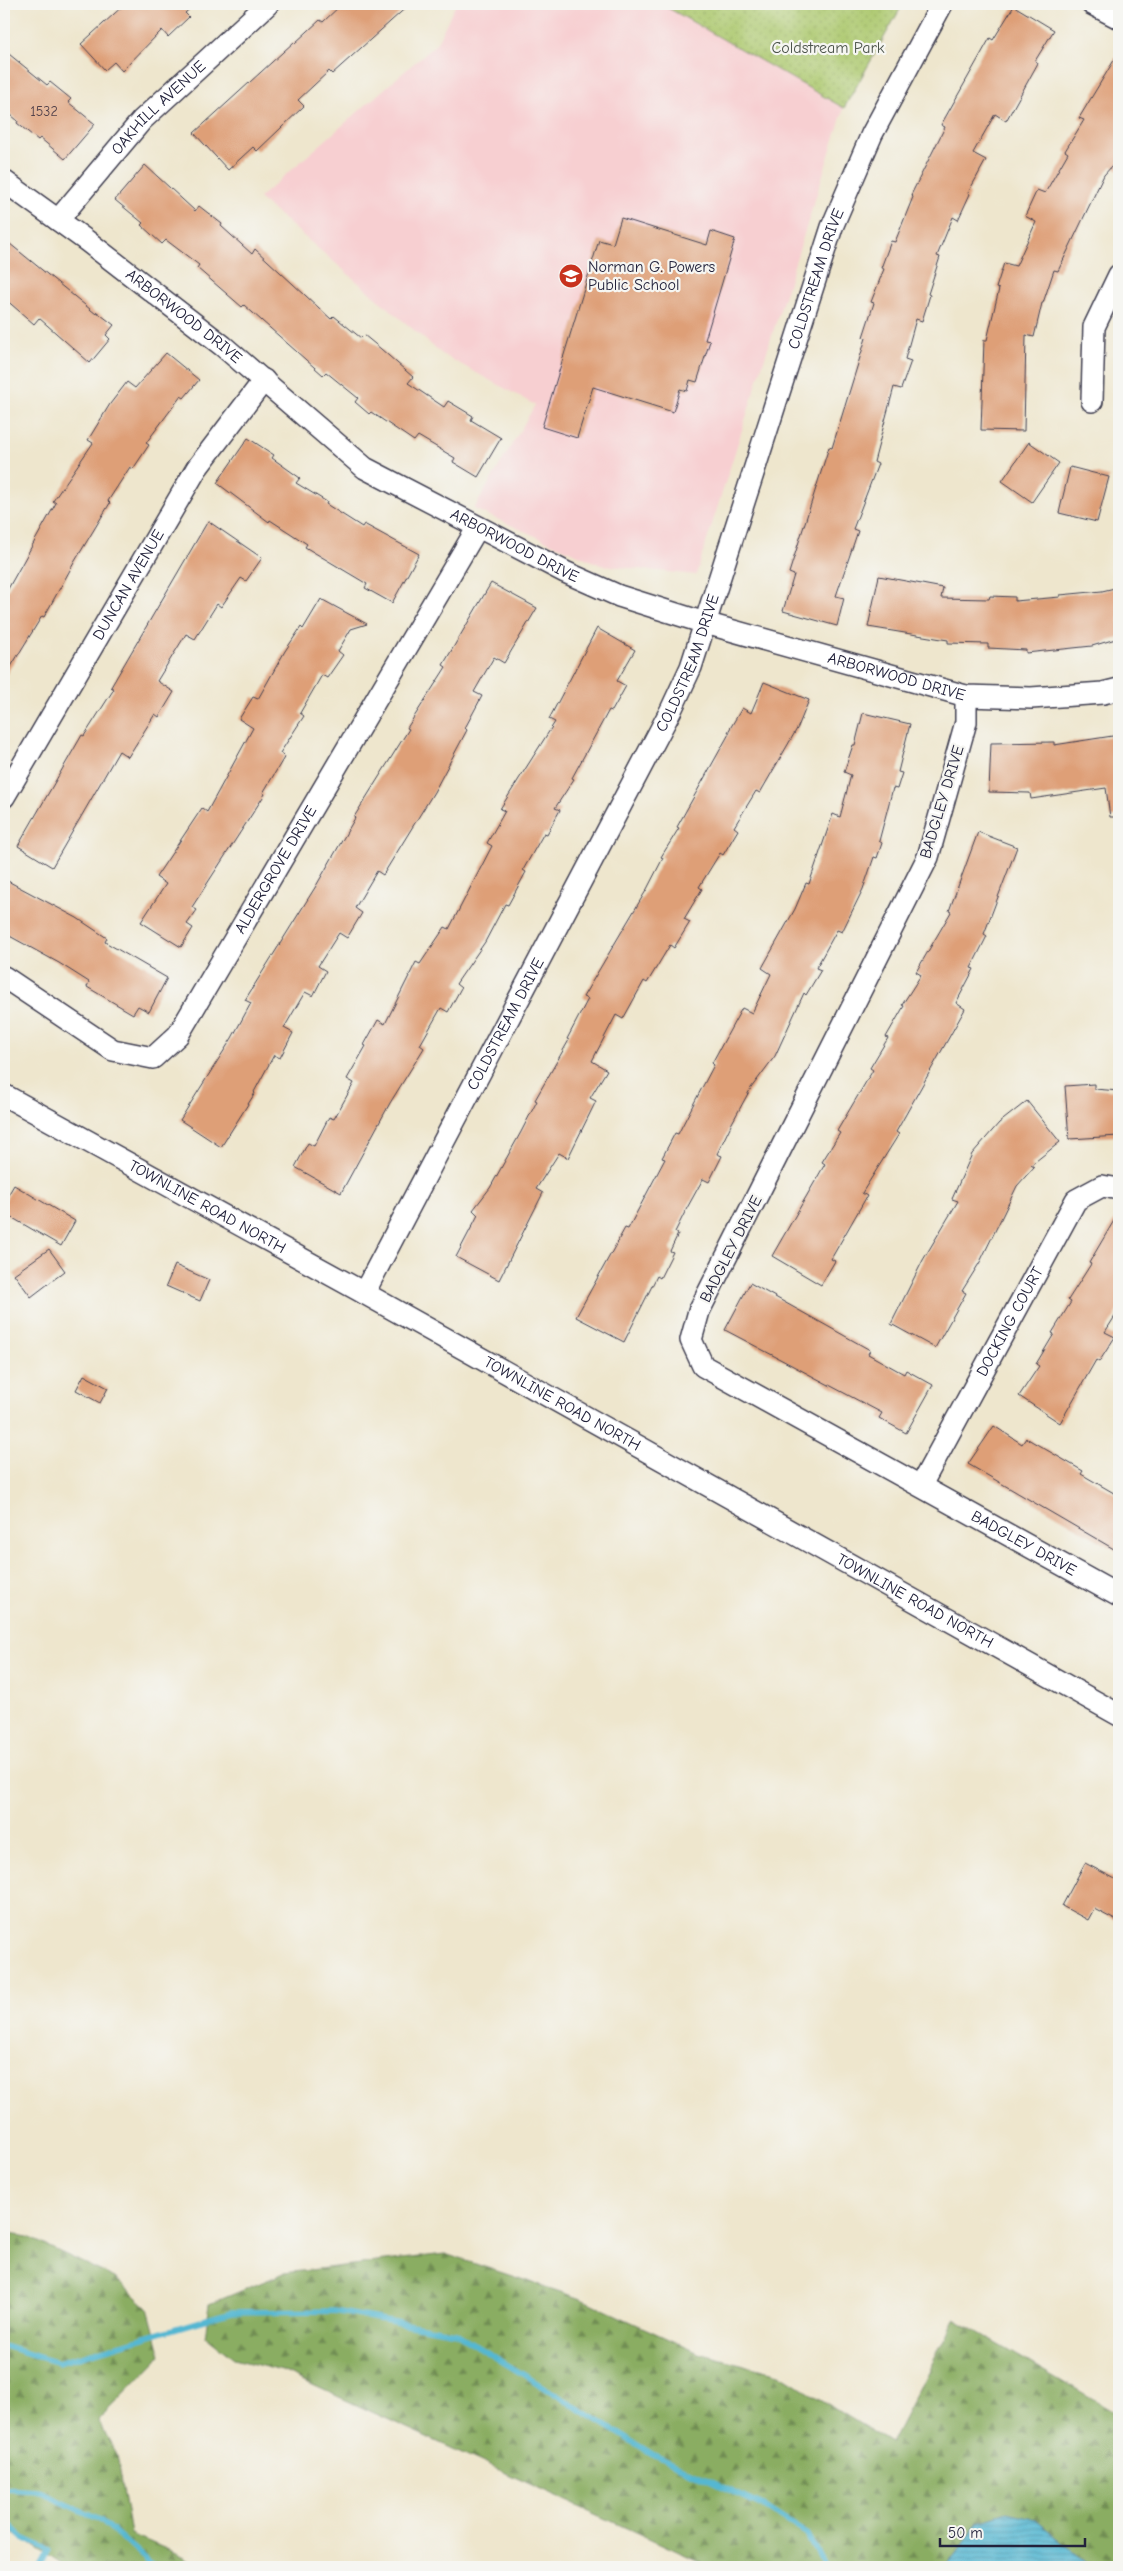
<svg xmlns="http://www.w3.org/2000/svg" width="1123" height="2571" viewBox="0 0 1123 2571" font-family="'Comic Neue',sans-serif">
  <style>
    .built { fill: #f7cfd1 }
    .forest { fill: url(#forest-firs); stroke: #56684e }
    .park { fill: url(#park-dots); stroke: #687655 }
    .water { fill: url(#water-rules); stroke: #3b6c86 }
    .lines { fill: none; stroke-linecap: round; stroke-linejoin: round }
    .stream { stroke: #54b7d2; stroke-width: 5.5 }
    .building { fill: #de9f77 }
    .minor-casing { stroke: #413f51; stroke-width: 24 }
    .minor { stroke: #fff; stroke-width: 21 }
    .labels { text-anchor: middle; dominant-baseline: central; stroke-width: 4.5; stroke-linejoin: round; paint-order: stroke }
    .number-label { font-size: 14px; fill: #51414a }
    .park-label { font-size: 16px; fill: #4c544b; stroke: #f6f6f2 }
    .street-label { font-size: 16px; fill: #22223b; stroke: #f6f6f2 }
    .poi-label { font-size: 16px; fill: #22223b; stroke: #f6f6f2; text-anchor: start }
  </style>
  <defs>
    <pattern id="forest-firs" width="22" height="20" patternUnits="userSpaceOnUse" patternTransform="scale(1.25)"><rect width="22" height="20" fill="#8aad62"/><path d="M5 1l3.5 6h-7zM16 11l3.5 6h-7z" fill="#708c52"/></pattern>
    <pattern id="park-dots" width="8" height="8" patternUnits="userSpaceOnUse" patternTransform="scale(1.25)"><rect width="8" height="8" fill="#adc96f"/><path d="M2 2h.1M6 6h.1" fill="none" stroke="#95ac61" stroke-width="1.8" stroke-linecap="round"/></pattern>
    <pattern id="water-rules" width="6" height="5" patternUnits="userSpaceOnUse" patternTransform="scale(1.25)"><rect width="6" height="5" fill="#54b7d2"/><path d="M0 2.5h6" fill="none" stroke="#4594ac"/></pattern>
  </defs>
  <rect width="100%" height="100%" fill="#f6f6f2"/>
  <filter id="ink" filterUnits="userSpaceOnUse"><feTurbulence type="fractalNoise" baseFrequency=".02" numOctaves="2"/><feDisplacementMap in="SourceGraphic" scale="10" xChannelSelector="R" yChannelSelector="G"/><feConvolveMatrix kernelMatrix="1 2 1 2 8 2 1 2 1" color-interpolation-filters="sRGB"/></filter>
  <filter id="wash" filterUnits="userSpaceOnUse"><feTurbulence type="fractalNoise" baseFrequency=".0096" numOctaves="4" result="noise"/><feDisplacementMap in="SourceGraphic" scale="20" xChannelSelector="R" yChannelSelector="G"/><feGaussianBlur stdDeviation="1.12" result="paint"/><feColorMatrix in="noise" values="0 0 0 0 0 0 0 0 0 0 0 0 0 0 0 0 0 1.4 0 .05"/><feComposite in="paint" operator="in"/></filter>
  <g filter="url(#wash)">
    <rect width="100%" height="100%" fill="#eee6cd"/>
    <path class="built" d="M456,4H661L844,108L696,575L601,565L474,509L535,405L442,354L259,198L436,44Z"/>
    <g class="forest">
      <path d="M4,2233L28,2237L115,2278L148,2308L161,2356L98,2420L117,2455L131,2534L185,2557L200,2567H66L4,2527Z"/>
      <path d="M445,2254L579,2298L699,2353L779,2374L891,2443L955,2319L1119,2415V2567H1092L1036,2520L979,2522L946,2567H712L282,2371L234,2359L205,2336L210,2304L284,2273Z"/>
    </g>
    <path class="park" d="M661,4H903L844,108Z"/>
    <path class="water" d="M1007,2513L1036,2520L1092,2567H946L979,2522Z"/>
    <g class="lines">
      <g class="stream">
        <path d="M4,2346L58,2363L231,2312L334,2311L456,2333L654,2455L763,2506L807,2534L825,2567"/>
        <path d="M4,2489L37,2491L100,2519L154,2567"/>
        <path d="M4,2520L23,2538L49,2550L40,2567"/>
      </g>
    </g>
    <g id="blocks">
      <g class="building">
        <path d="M125,4H195L185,13L189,17L168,37L162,30L122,71L114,62L105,70L81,44Z"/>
        <path d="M342,4H410L332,74L329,71L298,100L304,106L257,151L253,147L228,170L194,133L294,42L295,43L320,20L323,22Z"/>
        <path d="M1014,6L1054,30L1035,61L1038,63L1006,121L995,114L973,153L986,160L968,193L970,194L958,220L953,217L937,256L940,257L928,294L930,295L922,321L916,319L905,359L911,361L901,389L894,387L874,462L878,464L853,529L858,531L836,596L844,598L837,626L783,611L794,575L789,573L829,447L832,448L866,338L863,337L874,303L871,302L884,269L881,268L891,241L895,242L913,197L911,195L945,127L941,125L990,38L993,40Z"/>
        <path d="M4,50L47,85L50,82L71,99L68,102L95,124L65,159L40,138L38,140L17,123L18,121L4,109Z"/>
        <path d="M1119,52V170L1112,166L1104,175L1058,271L1054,270L1043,303H1042L1034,337L1026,335L1024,431L981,430L984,340H987L999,289L996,288L1004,263L1016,266L1036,222L1025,216L1037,190L1045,193L1068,153L1065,151L1084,120L1079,118Z"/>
        <path d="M145,165L195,211L199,206L222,224L221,226L252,254L255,249L331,319L334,316L361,338L364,335L381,349L413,377L408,383L444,407L448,401L473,416L471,420L501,438L478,477L453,462L455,458L418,436L414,441L371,412L369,414L355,402L358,398L326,372L323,375L244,305L242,307L197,268L199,265L166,240L162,244L141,225L143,223L115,200Z"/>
        <path d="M621,218L707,245L711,231L735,239L705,340L710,341L697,382L690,380L687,391L680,389L673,412L593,387L577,438L542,427L599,240L613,244Z"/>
        <path d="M4,239L96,314L97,312L114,325L106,335L110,339L90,363L39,318L34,324L4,298Z"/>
        <path d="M166,353L199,380L184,398L181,396L146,443L149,445L133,469L130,467L108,501L110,503L75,561L44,617L42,616L4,678V596L56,503L53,501L93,443L88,440L110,404L127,382L135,388Z"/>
        <path d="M248,438L274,455L272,458L300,478L296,483L327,502L326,504L362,527L364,524L419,554L392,603L365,588L367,584L305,547L307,544L270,520L269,522L217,483Z"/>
        <path d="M1029,442L1059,463L1032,502L1002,481Z"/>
        <path d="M1070,467L1109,477L1097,522L1059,513Z"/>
        <path d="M208,521L262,558L246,581L241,578L221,607L217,604L195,639L186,634L157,681L174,692L159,717L155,714L128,757L119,751L52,867L18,846L82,735L84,736L114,689L111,687Z"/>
        <path d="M879,576L943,588L941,598L989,599L990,596L1015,597V601L1060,597V595L1102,591L1119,587V638L1092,646L1026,653V650L988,648V644L948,643V640L868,627Z"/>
        <path d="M491,583L537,608L504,663L494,657L474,692L482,696L465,728L467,730L434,792L383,875L377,871L355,908L362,913L347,938L339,933L318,966L326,971L313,996L305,992L284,1028L293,1033L280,1058L274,1055L254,1092L255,1093L221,1147L180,1120L232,1038L251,1003L245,1000L316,886L355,818L354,817L409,729L407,728L446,667L443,665Z"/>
        <path d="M321,599L367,624L351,629L338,651L343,655L327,678L322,675L300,713L304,716L280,753L285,756L263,793L265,794L192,907L197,910L187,924L193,928L181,947L141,922L166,884L156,877L202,808L207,812L253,728L239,719L253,697L258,699L285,651L301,627L303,629Z"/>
        <path d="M597,628L635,650L617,681L626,686L612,711L609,710L572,778L574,779L555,808L560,810L547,834L544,833L523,870L526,872L508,905L505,904L485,942L456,984L461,988L448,1012L441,1008L420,1045L424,1048L390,1103L341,1193L295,1167L308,1143L314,1146L329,1117L334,1119L354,1083L347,1079L366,1046L364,1045L378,1020L385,1024L416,962L420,964L445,927L449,929L492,846L487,843L505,811L500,809L555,722L549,719Z"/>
        <path d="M764,682L809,700L798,727L760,793L756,791L734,827L738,830L723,855L720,853L699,887L702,889L684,919L690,922L674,948L670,945L647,983L644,981L623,1019L616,1015L592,1061L607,1070L590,1098L596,1101L568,1158L559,1153L536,1189L543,1193L499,1280L456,1257L478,1215L473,1210L490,1188L521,1132L537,1101L535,1100L569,1040L567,1039L588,999L583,997L647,889L663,858L661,857L679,828L677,827L730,732H728L742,708L751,713Z"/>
        <path d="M863,713L910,724L898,772L902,773L897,789L893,788L879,841L882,843L877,858L874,857L863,889L842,932L837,930L816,968L821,970L806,995L804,993L775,1056L751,1088L732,1123L717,1154L722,1156L709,1182L703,1179L687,1208L675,1232L678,1234L670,1251L673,1252L660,1278L657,1276L624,1342L576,1317L625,1228L628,1229L665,1159L662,1158L675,1133L678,1134L694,1103L714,1065L712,1063L742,1008L752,1013L771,974L762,968L795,909L806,883L809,884L833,814L840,817L851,775L844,772L853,745H855Z"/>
        <path d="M1119,735V817H1110L1106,788L1031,799L1030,793L989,792L991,743L1054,742V745Z"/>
        <path d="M978,832L1017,847L984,934L987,936L971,968L974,969L956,1003L965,1009L896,1132L899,1134L862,1193L867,1196L831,1259L835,1261L821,1285L772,1256L825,1164L822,1162L840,1133L837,1131L873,1070L870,1068L888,1038L886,1037L904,1006L902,1005L921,975L916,972L951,912L949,911Z"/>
        <path d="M4,879L77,918L107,938L105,942L167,978L149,1012L138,1006L133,1014L87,987L89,982L59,963L4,933Z"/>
        <path d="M1094,1084V1089L1119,1091V1136L1069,1139L1065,1086Z"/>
        <path d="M1027,1101L1060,1142L1031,1165L1034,1167L1017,1186L980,1262L962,1291L966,1293L935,1348L891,1324L923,1260L958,1201L952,1199L972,1154L999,1123Z"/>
        <path d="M14,1185L75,1221L61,1246L4,1213V1202Z"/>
        <path d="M1119,1212V1310L1105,1332L1115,1337L1099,1362L1096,1360L1060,1423L1019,1396L1039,1366L1036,1364L1054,1334L1052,1333L1071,1302L1068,1300L1091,1264L1089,1263Z"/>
        <path d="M49,1249L65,1271L31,1297L14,1274Z"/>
        <path d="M175,1265L209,1280L200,1301L166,1286Z"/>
        <path d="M750,1283L870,1350L868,1354L904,1374L906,1370L933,1385L906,1433L879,1418L882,1413L725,1330Z"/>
        <path d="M84,1375L108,1388L100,1403L76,1390Z"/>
        <path d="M994,1426L1022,1444L1026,1438L1052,1453L1083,1471L1081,1474L1119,1496V1552L968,1464Z"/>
        <path d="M1085,1863L1119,1881V1922L1094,1909L1088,1920L1062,1906Z"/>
      </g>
    </g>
  </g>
  <g filter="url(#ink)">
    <use href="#blocks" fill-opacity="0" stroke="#413f51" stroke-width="1"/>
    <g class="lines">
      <defs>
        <g id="minor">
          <path d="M1092,4L1119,18"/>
          <path id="s1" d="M4,181L87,241L223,346L365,468L565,572L619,596L705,623L966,696L1031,698L1103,693L1119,689"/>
          <path id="s2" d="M58,220L142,120L268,4"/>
          <path d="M1092,401L1094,327L1119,275"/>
          <path id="s3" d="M966,696V722L928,857L699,1311L691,1340L703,1366L1119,1596"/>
          <path id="s4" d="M4,797L197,468L264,380"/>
          <path id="s5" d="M4,977L113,1050L153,1058L178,1035L478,527"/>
          <path id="s6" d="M4,1095L364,1293L1119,1715"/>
          <path id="s7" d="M364,1293L671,710L691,667L832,227L872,134L942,4"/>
          <path id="s8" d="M921,1485L1076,1200L1102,1186L1119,1189"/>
        </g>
      </defs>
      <use href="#minor" class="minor-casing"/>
      <use href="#minor" class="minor"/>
    </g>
  </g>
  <defs>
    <symbol id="school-disc" viewBox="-11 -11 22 22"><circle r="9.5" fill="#c8321e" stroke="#f6f6f2"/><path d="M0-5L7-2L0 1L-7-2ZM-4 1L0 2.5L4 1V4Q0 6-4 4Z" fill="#fff"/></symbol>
  </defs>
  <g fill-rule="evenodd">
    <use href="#school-disc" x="557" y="262" width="28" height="28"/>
  </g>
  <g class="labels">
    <g class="number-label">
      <text x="44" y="111">1532</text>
    </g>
    <g class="park-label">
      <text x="828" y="48">Coldstream Park</text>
    </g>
    <g class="street-label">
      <text stroke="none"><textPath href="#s2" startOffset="151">OAKHILL AVENUE</textPath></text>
      <text stroke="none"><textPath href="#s7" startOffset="1114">COLDSTREAM DRIVE</textPath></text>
      <text stroke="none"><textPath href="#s1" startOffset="225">ARBORWOOD DRIVE</textPath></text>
      <text stroke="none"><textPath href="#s1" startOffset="630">ARBORWOOD DRIVE</textPath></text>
      <text stroke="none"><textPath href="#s4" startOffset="246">DUNCAN AVENUE</textPath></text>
      <text stroke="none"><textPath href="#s7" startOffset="709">COLDSTREAM DRIVE</textPath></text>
      <text stroke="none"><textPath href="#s1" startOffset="1035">ARBORWOOD DRIVE</textPath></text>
      <text transform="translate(942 802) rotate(-73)">BADGLEY DRIVE</text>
      <text stroke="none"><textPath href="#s5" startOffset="398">ALDERGROVE DRIVE</textPath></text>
      <text stroke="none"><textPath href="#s7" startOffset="304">COLDSTREAM DRIVE</textPath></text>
      <text stroke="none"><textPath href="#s6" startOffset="232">TOWNLINE ROAD NORTH</textPath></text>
      <text transform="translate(731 1249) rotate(-63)">BADGLEY DRIVE</text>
      <text stroke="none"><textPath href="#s8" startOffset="186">DOCKING COURT</textPath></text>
      <text stroke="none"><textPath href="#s6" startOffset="638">TOWNLINE ROAD NORTH</textPath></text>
      <text stroke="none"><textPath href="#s3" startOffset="1100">BADGLEY DRIVE</textPath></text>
      <text stroke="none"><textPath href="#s6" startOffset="1042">TOWNLINE ROAD NORTH</textPath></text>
    </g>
    <g class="poi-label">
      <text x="588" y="267">Norman G. Powers<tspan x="588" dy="18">Public School</tspan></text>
    </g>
  </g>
  <rect width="1123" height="2571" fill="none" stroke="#f6f6f2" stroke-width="20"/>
  <path d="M940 2538v8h145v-8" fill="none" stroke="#22223b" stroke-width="2.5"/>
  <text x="948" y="2538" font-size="15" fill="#22223b" stroke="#f6f6f2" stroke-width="4" paint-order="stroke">50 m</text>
</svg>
